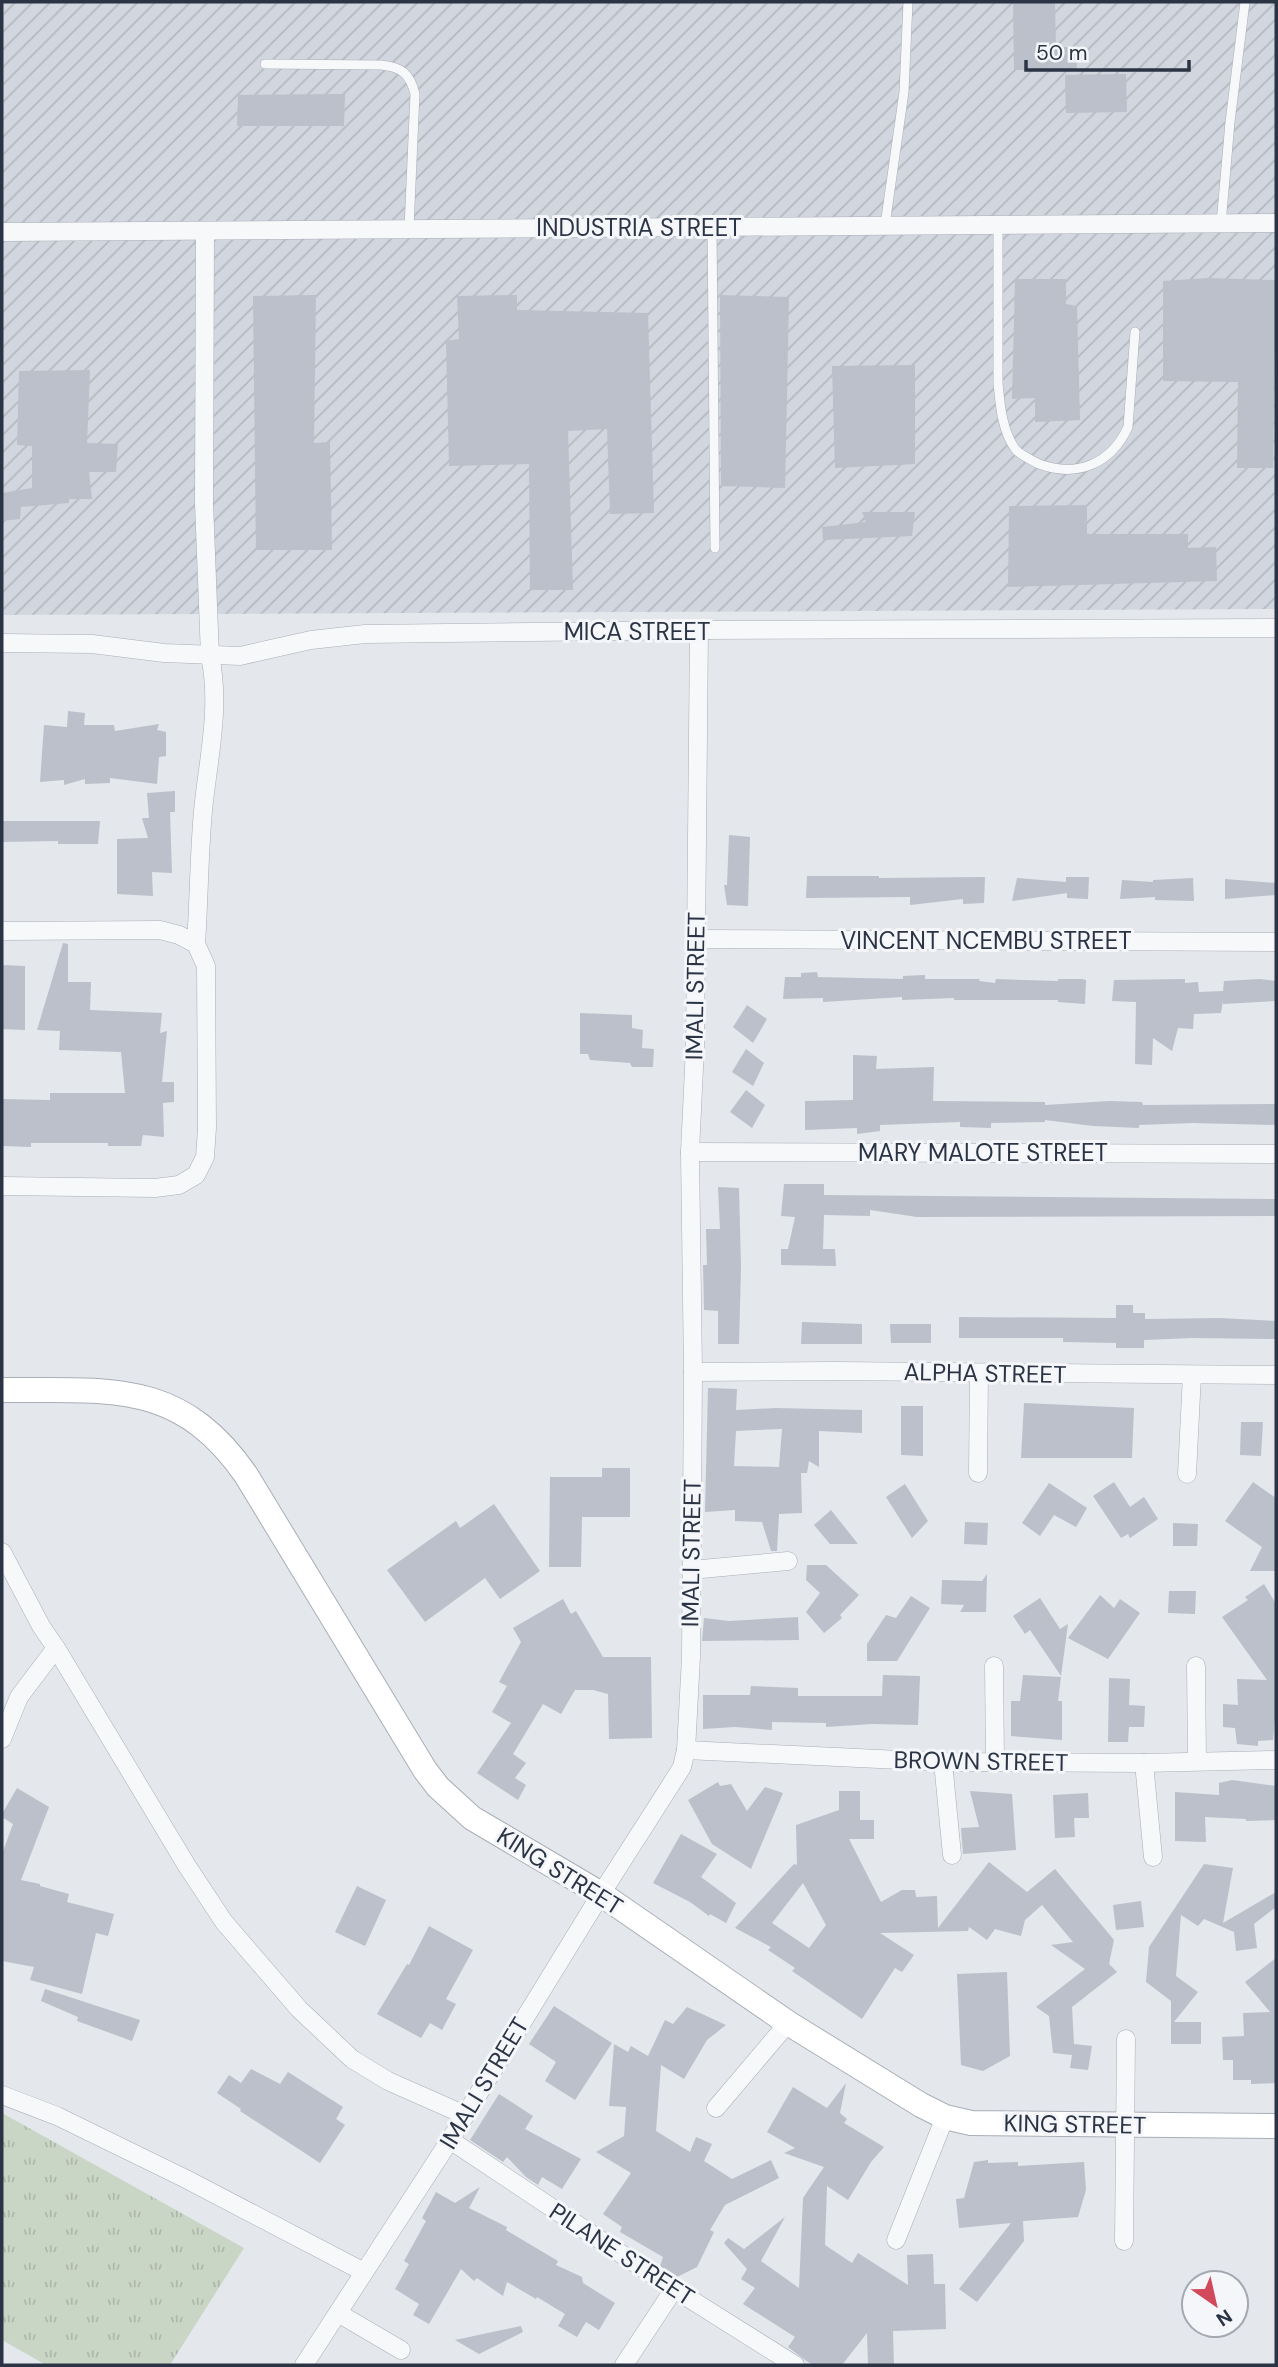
<svg xmlns="http://www.w3.org/2000/svg" width="1278" height="2367" viewBox="0 0 1278 2367" font-family="'DM Sans',sans-serif">
  <style>
    .industrial { fill: url(#industrial-furrows) }
    .park { fill: url(#park-tufts) }
    .building { fill: #bbc0ca; fill-rule: evenodd }
    .lines { fill: none; stroke-linecap: round; stroke-linejoin: round }
    .lane-casing { stroke: #a9aeb7; stroke-width: 10 }
    .street-casing { stroke: #a9aeb7; stroke-width: 19 }
    .secondary-casing { stroke: #a9aeb7; stroke-width: 26 }
    .lane { stroke: #f7f8fa; stroke-width: 9 }
    .street { stroke: #f7f8fa; stroke-width: 18 }
    .secondary { stroke: #fff; stroke-width: 24 }
    .labels { text-anchor: middle; dominant-baseline: central; stroke-width: 6; stroke-linejoin: round; paint-order: stroke }
    .street-label { font-size: 24px; fill: #2b3445; stroke: #f4f6f9 }
  </style>
  <defs>
    <pattern id="industrial-furrows" width="10" height="10" patternUnits="userSpaceOnUse" patternTransform="scale(1.75)"><rect width="10" height="10" fill="#d2d6de"/><path d="M-1 1l2-2M0 10L10 0M9 11l2-2" fill="none" stroke="#b4b8c0"/></pattern>
    <pattern id="park-tufts" width="24" height="20" patternUnits="userSpaceOnUse" patternTransform="scale(1.75)"><rect width="24" height="20" fill="#c9d6c5"/><path d="M3 7l-1-3M5 7V3M7 7l1-3M15 17l-1-3M17 17v-4M19 17l1-3" fill="none" stroke="#adb8ab"/></pattern>
  </defs>
  <rect width="100%" height="100%" fill="#e4e7ec"/>
  <path class="industrial" d="M2,2H1276V609L2,615Z"/>
  <path class="park" d="M2,2113L244,2248L170,2365H46L2,2340Z"/>
  <g class="building">
    <path d="M1013,2H1055L1056,47H1076L1077,70H1014Z"/>
    <path d="M1126,74L1127,112L1066,113L1065,75Z"/>
    <path d="M345,94L344,126H237L238,95Z"/>
    <path d="M1208,278L1276,280L1273,468H1237L1238,382L1163,381V281Z"/>
    <path d="M1015,279H1066V304L1077,306L1080,420L1035,422V398L1012,399Z"/>
    <path d="M316,295L314,443L330,442L332,550H256L253,296Z"/>
    <path d="M517,295V310L648,313L654,513L610,514L607,429L568,431L573,590H530L529,464L449,466L446,341L459,339L457,296Z"/>
    <path d="M720,295L789,297L785,488L721,486Z"/>
    <path d="M915,365V464L835,468L832,366Z"/>
    <path d="M90,370L87,443L118,444L116,472H89L92,499H69V503L21,507L20,519L2,521V493L32,488V446L17,445L19,371Z"/>
    <path d="M1087,505V534H1188V548L1216,547L1217,581L1008,587L1009,506Z"/>
    <path d="M862,512H915L912,536L823,540L822,527L866,522Z"/>
    <path d="M68,711L85,713L84,725H114L115,731L159,724L157,730L166,732V756L159,757L157,784L110,778V783L85,784V779L64,785V780L40,782L44,725L67,727Z"/>
    <path d="M175,791V812H170L172,873L152,872L153,896L117,894V839L148,838L142,818H149L147,793Z"/>
    <path d="M2,821H100L98,844H58V841L2,842Z"/>
    <path d="M729,835L750,837L748,906L727,905L724,885H727Z"/>
    <path d="M807,876H879V878L985,877L984,903L963,904V899L910,905V897L806,898Z"/>
    <path d="M1066,877H1089L1088,899L1067,898V893L1012,901L1017,878L1066,882Z"/>
    <path d="M1193,878L1194,901L1155,900V897L1120,899L1122,880L1153,882V880Z"/>
    <path d="M1225,879L1276,883V895L1225,899Z"/>
    <path d="M63,943L68,944V982H91L90,1010L162,1013L160,1033L167,1031L162,1082H174V1102L163,1103L164,1137L143,1135L141,1146H108V1143H31V1147L2,1146V1099L50,1100V1093H125L121,1052L59,1050L60,1031L37,1030Z"/>
    <path d="M2,965L25,966V1030L2,1029Z"/>
    <path d="M817,972L818,977L903,979V976L925,975V979H980L979,981L995,983L996,979L1058,981V979H1082L1086,980L1085,1004L1058,1002V1000H954V998L902,1000V997L823,1002V998L783,999L785,977H801V973Z"/>
    <path d="M1185,979V983L1198,982L1199,992L1223,991L1224,981L1260,979L1276,981V1001L1223,1004V1000L1221,1013L1194,1014L1193,1029L1178,1028L1172,1051L1153,1038L1152,1065L1135,1064L1136,1002L1112,1001L1114,980Z"/>
    <path d="M747,1005L767,1019L753,1043L733,1027Z"/>
    <path d="M580,1013L632,1015V1028L643,1030L642,1048L654,1049L653,1067H632L630,1063L590,1060L588,1054H580Z"/>
    <path d="M746,1049L764,1063L753,1086L732,1072Z"/>
    <path d="M853,1055L877,1056L876,1069L934,1067L933,1101L1045,1102V1105L1109,1101L1142,1102L1143,1105L1276,1104V1125L1193,1123L1139,1125V1128L1093,1126L1045,1120V1122L991,1123V1128L960,1127V1122L880,1125V1131L857,1134V1128L805,1130V1101L853,1100Z"/>
    <path d="M746,1090L765,1105L752,1128L730,1112Z"/>
    <path d="M784,1184H824V1195L1276,1199V1216L917,1217L870,1210V1216L824,1215L823,1249H835L836,1266L781,1265V1249H788L795,1217L781,1216Z"/>
    <path d="M718,1187L739,1188L741,1267L739,1344H718V1311L704,1310L703,1265H707L706,1229H720Z"/>
    <path d="M1116,1305H1133V1313H1145V1319L1220,1318L1276,1321V1339L1192,1338L1144,1340V1348H1116V1343L1063,1342V1338H959V1317L1116,1318Z"/>
    <path d="M802,1322L862,1324V1344H801Z"/>
    <path d="M890,1324H931V1343H891Z"/>
    <path d="M708,1388L737,1389L736,1410L776,1408L862,1410V1433L819,1431V1467L809,1461L807,1473H801L802,1513L779,1514L777,1551H771L762,1522L735,1521V1510L705,1512ZM782,1429L779,1467L734,1466L736,1431Z"/>
    <path d="M1024,1403L1134,1408L1132,1458H1021Z"/>
    <path d="M901,1406H923V1456L901,1455Z"/>
    <path d="M1241,1422H1263L1261,1456L1240,1455Z"/>
    <path d="M602,1468H630V1517H582L581,1567H549L550,1477H602Z"/>
    <path d="M1114,1482L1130,1507L1144,1497L1158,1519L1130,1538L1128,1534L1121,1538L1093,1496Z"/>
    <path d="M1253,1482L1276,1498V1571H1250L1262,1547L1225,1521Z"/>
    <path d="M1049,1483L1087,1508L1076,1527L1054,1515L1040,1536L1022,1523Z"/>
    <path d="M905,1484L928,1521L912,1538L886,1497Z"/>
    <path d="M494,1504L540,1571L500,1599L485,1578L425,1622L387,1570L456,1521L460,1528Z"/>
    <path d="M831,1510L858,1544H830L814,1525Z"/>
    <path d="M965,1522L988,1523L987,1545L964,1544Z"/>
    <path d="M1173,1523L1198,1524L1197,1546H1173Z"/>
    <path d="M807,1565H826L859,1595L840,1615L842,1618L824,1633L806,1612L820,1593L806,1580Z"/>
    <path d="M987,1574L986,1612H960L964,1605L941,1604L942,1580L982,1581Z"/>
    <path d="M1264,1584L1276,1604V1708L1273,1740L1258,1741V1746L1237,1744L1235,1728L1223,1727V1704L1238,1705L1237,1679L1267,1680L1222,1617L1248,1600L1245,1597Z"/>
    <path d="M1169,1591H1196L1195,1614L1168,1613Z"/>
    <path d="M1100,1595L1114,1608L1120,1599L1140,1613L1108,1659L1068,1638Z"/>
    <path d="M911,1596L930,1608L897,1661H867V1644L886,1615L896,1618Z"/>
    <path d="M1040,1598L1060,1629L1068,1624L1061,1676L1030,1630L1025,1634L1013,1616Z"/>
    <path d="M563,1599L571,1614L576,1611L603,1657H651L652,1738L609,1739L608,1694L593,1690H575L561,1714L543,1704L513,1754L526,1763L515,1778L526,1785L518,1800L477,1773L511,1723L492,1712L507,1686L499,1682L521,1642L513,1628Z"/>
    <path d="M798,1617L799,1640L702,1641L704,1618L729,1621Z"/>
    <path d="M883,1675L920,1676L918,1725L872,1724L826,1727V1723L772,1722V1730L735,1727L703,1729V1695H750L751,1686L798,1688V1696H882Z"/>
    <path d="M1023,1675L1061,1677L1058,1701H1062V1740L1011,1736V1701H1020Z"/>
    <path d="M1109,1678L1130,1679L1129,1705L1145,1706L1144,1727H1129L1128,1742H1108Z"/>
    <path d="M1232,1780L1276,1786V1820L1246,1821V1819L1205,1817L1206,1842L1175,1841V1792L1219,1795V1783Z"/>
    <path d="M718,1782L720,1786L731,1784L747,1811L765,1787L783,1793L751,1869L712,1844L688,1800Z"/>
    <path d="M17,1788L49,1807L21,1880L40,1884V1886L69,1894L67,1902L114,1914L108,1936L96,1933L82,1994L30,1980L34,1967L2,1961V1854L13,1824L2,1817V1814Z"/>
    <path d="M839,1791H860V1820H874V1839H849L881,1902L902,1890H915L916,1897L937,1896L938,1928L989,1862L1027,1892L1055,1869L1114,1940L1109,1964L1117,1972L1072,2007L1074,2044L1092,2046L1088,2070L1070,2068L1072,2055L1053,2053L1049,2016L1036,2007L1085,1969L1051,1945L1073,1942L1042,1905L1025,1920L1021,1936L995,1929L987,1940L969,1927L968,1931L880,1933L914,1955L902,1972L895,1968L862,2019L792,1971L795,1968L768,1950L771,1947L735,1928L794,1864L797,1865L796,1825L839,1810ZM803,1883L826,1925L809,1948L772,1923Z"/>
    <path d="M970,1791L1012,1794L1016,1850L963,1854L961,1828L979,1827Z"/>
    <path d="M1088,1793L1089,1818H1074L1075,1837L1055,1838L1053,1795Z"/>
    <path d="M681,1834L717,1854L701,1877L736,1903L726,1923L710,1914L709,1916L690,1902L653,1883Z"/>
    <path d="M1204,1864L1233,1868L1223,1923L1276,1892V1907L1254,1924L1257,1948L1236,1951L1234,1932L1204,1919L1198,1926L1181,1915L1176,1976L1198,1992L1174,2022H1201V2044H1171V2001L1146,1982L1149,1947Z"/>
    <path d="M357,1886L386,1900L365,1946L335,1932Z"/>
    <path d="M1141,1901L1144,1927L1116,1930L1113,1905Z"/>
    <path d="M429,1926L473,1950L446,1999L456,2004L442,2030L430,2023L421,2038L377,2014L407,1964L409,1965Z"/>
    <path d="M1276,1958V2083L1251,2084V2080H1233V2060H1223L1222,2037L1244,2036L1243,2013L1270,2012L1245,1982Z"/>
    <path d="M1007,1972L1010,2056L983,2071L961,2065L957,1974Z"/>
    <path d="M45,1989L140,2020L132,2041L77,2021L78,2017L41,2001Z"/>
    <path d="M554,2006L612,2043L575,2100L545,2081L556,2062L529,2044Z"/>
    <path d="M687,2007L726,2025L707,2040L684,2079L661,2065L656,2131L690,2152L696,2137L712,2144L704,2161L732,2179L771,2160L779,2178L725,2205L710,2230L714,2232L697,2267L677,2277L660,2266L663,2257L620,2232L622,2227L603,2214L631,2173L596,2152L624,2136L626,2107L609,2106L614,2044L628,2052L631,2046L648,2056L665,2020L673,2024Z"/>
    <path d="M251,2069L280,2084L288,2072L343,2107L336,2119L345,2125L320,2163L240,2111L241,2109L217,2093L229,2075L241,2083Z"/>
    <path d="M846,2083L840,2113L847,2119L844,2123L884,2147L871,2162L848,2200L827,2186L825,2245L852,2263L858,2253L908,2285L907,2255L933,2254L934,2284H945L946,2329L893,2331L894,2365H868L867,2333L842,2365H813L805,2360L788,2347L795,2337L743,2304L755,2288L741,2279L747,2269L724,2243L728,2238L744,2249L785,2217L761,2261L799,2288L803,2198L824,2167L784,2153L795,2148L767,2132L793,2087L827,2108Z"/>
    <path d="M499,2094L533,2116L525,2129L581,2159L562,2189L542,2177L538,2185L526,2177L507,2157L503,2162L470,2140Z"/>
    <path d="M988,2160V2163L1018,2162V2166L1084,2162L1086,2190L1078,2217L1023,2221L1024,2241L977,2302L959,2289L1011,2223L959,2228L956,2199L964,2198L974,2162Z"/>
    <path d="M480,2187L469,2208L507,2227L506,2230L558,2261L556,2265L582,2277L583,2283L615,2303L599,2330L586,2322L577,2337L558,2326L565,2314L537,2297L536,2299L507,2282L503,2296L477,2278L474,2281L461,2269L429,2324L413,2315L419,2304L395,2289L409,2264L404,2261L426,2221L422,2218L436,2192L455,2203Z"/>
    <path d="M521,2326L523,2332L479,2354L455,2340Z"/>
  </g>
  <g class="lines">
    <defs>
      <g id="lane">
        <path d="M265,64L381,65C402,67 410,74 415,94L409,228"/>
        <path d="M1221,224L1230,122L1245,2"/>
        <path d="M885,225L904,92L908,2"/>
        <path d="M998,225V383C1000,404 1002,432 1016,450C1022,456 1032,460 1039,464C1077,478 1111,464 1128,427L1135,332"/>
        <path d="M712,226L715,548"/>
      </g>
      <g id="street">
        <path d="M2,232L1276,223"/>
        <path d="M2,643L92,644L164,653L240,656L311,640L365,634L709,630"/>
        <path d="M2,931L160,930L179,935L196,944L206,966L207,1128L205,1157L196,1175L179,1185L155,1188L2,1186"/>
        <path d="M695,939L1276,942"/>
        <path d="M196,944C199,900 199,855 203,811C208,759 221,708 210,656L204,503L205,231"/>
        <path d="M690,1152L1276,1154"/>
        <path d="M693,1372L836,1371L1276,1375"/>
        <path d="M978,1473L979,1373"/>
        <path d="M1187,1474L1192,1375"/>
        <path d="M2,1552L41,1626L56,1648L187,1866L224,1922L299,2009L352,2059L388,2081L465,2115"/>
        <path d="M691,1570L788,1561"/>
        <path d="M994,1666L995,1762"/>
        <path d="M1196,1666L1197,1761"/>
        <path d="M2,1739L19,1697L56,1648"/>
        <path d="M686,1750L943,1762L1144,1763L1276,1760"/>
        <path d="M943,1762L952,1855"/>
        <path d="M1144,1763L1153,1857"/>
        <path d="M2,2095L57,2116L186,2179L364,2272"/>
        <path d="M716,2108L788,2023"/>
        <path d="M450,2140L674,2289L795,2365"/>
        <path d="M896,2240L945,2117"/>
        <path d="M1124,2241L1126,2039"/>
        <path d="M338,2313L401,2350"/>
        <path d="M304,2365L450,2140L601,1894L672,1783L682,1767L686,1750L691,1657L693,1372L690,1152L695,1047L699,630L1276,628"/>
        <path d="M624,2365L674,2289"/>
      </g>
      <path id="secondary" d="M2,1390C107,1391 179,1378 246,1475L425,1770L438,1787L472,1818L601,1894L788,2023L921,2105L945,2117L971,2123L1276,2126"/>
    </defs>
    <use href="#lane" class="lane-casing"/>
    <use href="#street" class="street-casing"/>
    <use href="#secondary" class="secondary-casing"/>
    <use href="#lane" class="lane"/>
    <use href="#street" class="street"/>
    <use href="#secondary" class="secondary"/>
  </g>
  <g class="labels">
    <g class="street-label">
      <text x="639" y="227">INDUSTRIA STREET</text>
      <text x="637" y="631">MICA STREET</text>
      <text x="986" y="940">VINCENT NCEMBU STREET</text>
      <text transform="translate(695 986) rotate(-89)">IMALI STREET</text>
      <text x="983" y="1152">MARY MALOTE STREET</text>
      <text transform="translate(985 1373) rotate(1)">ALPHA STREET</text>
      <text transform="translate(691 1553) rotate(-89)">IMALI STREET</text>
      <text transform="translate(981 1761) rotate(1)">BROWN STREET</text>
      <text transform="translate(560 1871) rotate(32)">KING STREET</text>
      <text transform="translate(484 2083) rotate(-59)">IMALI STREET</text>
      <text transform="translate(1075 2124) rotate(1)">KING STREET</text>
      <text transform="translate(622 2254) rotate(33)">PILANE STREET</text>
    </g>
  </g>
  <rect width="1278" height="2367" fill="none" stroke="#2b3445" stroke-width="7"/>
  <g transform="translate(1215 2304) rotate(146)"><circle r="33" fill="#f4f6f9" stroke="#a4a8b1" stroke-width="2"/>
  <path d="M0-5L12 26L0 18L-12 26Z" fill="#d1495b"/>
  <text y="-10" font-size="19" font-weight="bold" text-anchor="middle" fill="#2b3445">N</text>
  </g>
  <path d="M1026 60v10h163v-10" fill="none" stroke="#2b3445" stroke-width="3.5"/>
  <text x="1036" y="60" font-size="21" fill="#2b3445" stroke="#f4f6f9" stroke-width="5" paint-order="stroke">50 m</text>
</svg>
